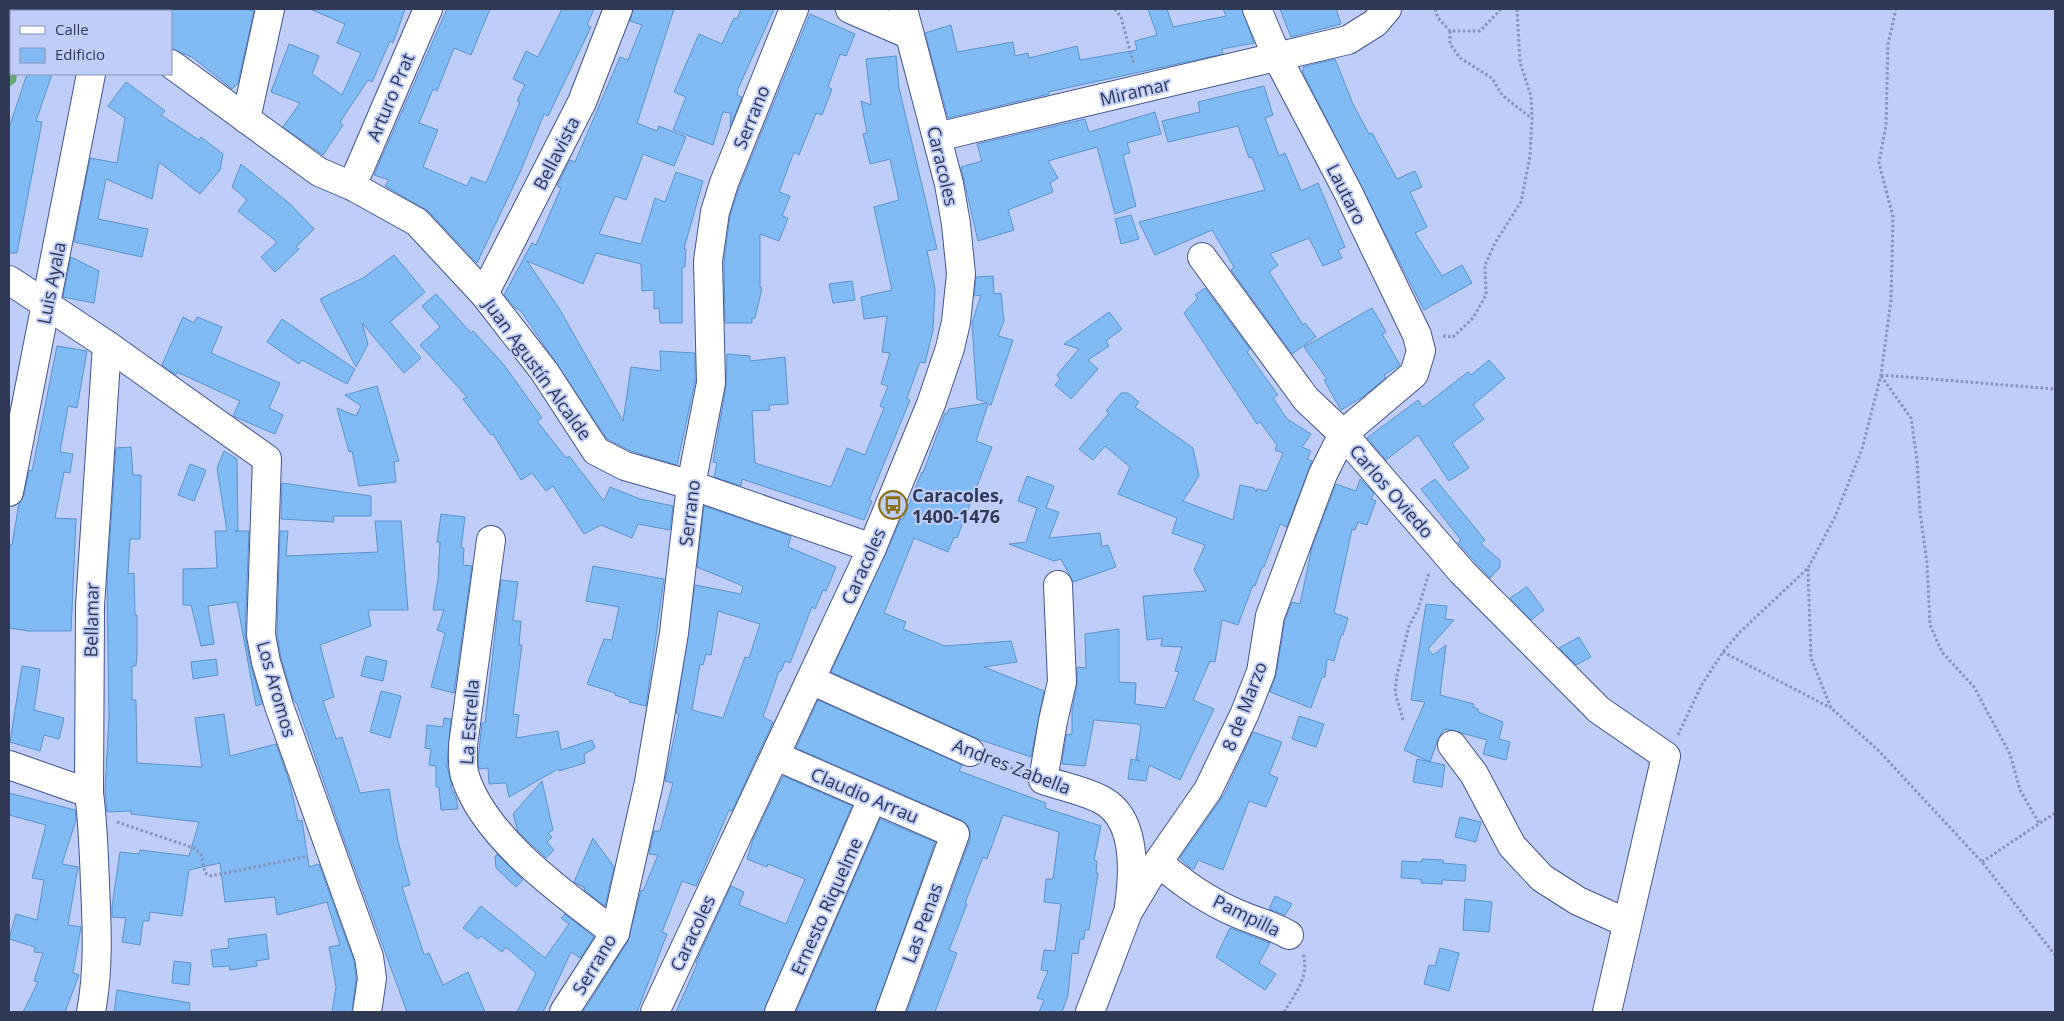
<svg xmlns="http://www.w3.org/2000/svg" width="2064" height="1021" viewBox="0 0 2064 1021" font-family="'Open Sans',sans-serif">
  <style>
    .forest { fill: #67a874 }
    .building { fill: #81bbf5; stroke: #5a92c9; fill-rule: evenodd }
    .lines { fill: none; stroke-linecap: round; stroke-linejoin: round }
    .minor-casing { stroke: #425492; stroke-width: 30 }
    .path { stroke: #8692b7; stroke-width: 3; stroke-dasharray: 2.5 2.5; stroke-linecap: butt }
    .minor { stroke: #fff; stroke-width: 28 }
    .labels { text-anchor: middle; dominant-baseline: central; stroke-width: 4; stroke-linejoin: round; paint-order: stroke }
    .street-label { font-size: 18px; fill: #303955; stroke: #bfcef9 }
    .poi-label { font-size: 18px; font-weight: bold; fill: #303955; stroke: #bfcef9; text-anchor: start }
  </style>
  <rect width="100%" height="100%" fill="#bfcef9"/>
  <path class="forest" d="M9,19H11V74H17L16,82L9,87Z"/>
  <g class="building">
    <path d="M171,9H244L254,11L238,83L232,89L192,57L171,49Z"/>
    <path d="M310,9H405L393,43L390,41L372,82L368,80L340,122L343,125L323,155L283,127L300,103L271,92L289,44L319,56L312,74L342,95L361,53L337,43L345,24Z"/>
    <path d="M447,9H490L471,55L454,48L437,91L433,89L419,123L438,130L423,167L467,186L471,177L486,183L520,102L517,101L525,85L513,79L526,51L538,57L562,9H594L587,25L591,27L548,116L544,114L521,170L477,263L428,211L385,186L389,180L374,175Z"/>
    <path d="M633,9H674L637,123L657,131L659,126L686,137L674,166L643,154L626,200L615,196L599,234L641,244L655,198L665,202L676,172L703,181L684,249H686L685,267H682V323H660L659,308L654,309V290L642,291L641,264L596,253L583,284L527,261L560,310L623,421L631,367L661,371L660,351L695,353V382L677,465L631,451L607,439L521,311L514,307L504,295L532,243L536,245L561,188L557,186L570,160L575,162L620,57L628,60L642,25L630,21Z"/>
    <path d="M741,9H774L738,89L737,95L742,97L730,127L731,113L723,112L713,145L673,130L686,97L674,92L699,34L722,44L734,18L737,19Z"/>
    <path d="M1148,9H1167L1173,27L1226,16L1223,9H1242L1254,43L1222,49L1223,54L1048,92L1049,94L948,118L925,33L951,25L957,52L1013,42L1015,56L1028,53L1029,58L1077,46L1080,60L1137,50L1135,41L1157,35Z"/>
    <path d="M1280,9H1336L1341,24L1291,37Z"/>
    <path d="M810,14L855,34L846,56L840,54L828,87L832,89L822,115L816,113L799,155L794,152L779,192L790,196L782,216L788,218L779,241L760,234V287L762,288L755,318H752V323H725L724,262L730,215L739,188Z"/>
    <path d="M896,56L899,88L937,249L927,251L935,289L933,330L925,363L920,362L907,398L910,400L869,500L872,501L864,520L742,479L741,486L714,477L717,463L713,462L726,386L727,354L750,356V361L785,357L788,404L769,405L770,410L752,411L755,463L831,487L847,448L865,455L884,408L880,406L888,386L881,384L890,353L882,352L887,316L864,319L861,297L892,290L874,207L899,200L890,159L870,164L863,134L867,133L861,101L871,105L866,59Z"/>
    <path d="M1335,59L1353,104L1369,134L1372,133L1397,179L1415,171L1422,187L1410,192L1427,227L1415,233L1442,276L1462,265L1472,283L1424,310L1302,71L1304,70L1303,67Z"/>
    <path d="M27,74H52L36,121L42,122L17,253H9V128Z"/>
    <path d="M126,82L165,111L161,115L199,140L201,137L223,154L220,170L200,194L159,162L152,199L106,179L98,219L148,229L142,257L74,242L90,158L117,163L125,118L108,106Z"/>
    <path d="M1264,86L1273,115L1265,118L1279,156L1285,153L1301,191L1318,183L1345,247L1338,250L1342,258L1323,266L1309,238L1270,254L1278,265L1269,272L1303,325L1305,323L1316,337L1292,354L1231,270L1234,267L1212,230L1155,255L1139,222L1265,190L1252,157L1249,158L1238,126L1168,142L1162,121L1200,112L1198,102Z"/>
    <path d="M1155,112L1161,134L1127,143L1130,153L1123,155L1136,206L1115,214L1097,147L1048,161L1058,178L1050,183L1053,192L1008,210L1014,230L978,241L961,167L982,161L977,144L1085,119L1089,132Z"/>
    <path d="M241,164L291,205L314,229L296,247L299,249L275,272L261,257L277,242L238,211L247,200L232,187Z"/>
    <path d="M1131,215L1139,239L1121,244L1115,219Z"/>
    <path d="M394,255L425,292L390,322L421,358L404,373L362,323L368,344L356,367L320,299L363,278Z"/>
    <path d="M71,257L99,271L94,303L63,297Z"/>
    <path d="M993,276L994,294L1001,293L1004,321L998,336L1013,340L991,405L988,404L976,441L992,447L957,538L954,537L948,552L914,538L884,613L906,622L903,629L945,646L1011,641L1017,662L984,667L1044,691L1031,757L978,739L831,672L901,519H903L922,472L923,473L945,413L947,414L949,409L987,403L977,399L972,323L981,295L974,296L976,277Z"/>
    <path d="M852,281L855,300L833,303L829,284Z"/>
    <path d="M1205,288L1250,349L1247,352L1278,395L1273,398L1287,419L1311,434L1302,447L1311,451L1307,459L1312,461L1287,527L1280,524L1264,567H1262L1255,586L1253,585L1238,625L1222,620L1215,662L1210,661L1193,700L1214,709L1180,780L1149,765L1146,781L1128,779L1131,759L1140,761L1136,759L1141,726L1138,724L1094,720L1085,766L1062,764L1066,735L1072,734V710L1077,685V667L1086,668L1085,634L1119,629V682L1136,683L1135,704L1165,708L1179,672L1175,671L1182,647L1161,646L1162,638L1147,640L1143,596L1206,591L1194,570L1205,545L1172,533L1177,518L1118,494L1130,467L1105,446L1093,460L1079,449L1109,413L1106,411L1121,393H1128L1139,402L1135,407L1193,448L1199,476L1183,501L1233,520L1240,485L1254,488L1256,492L1257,489L1267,491L1283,453L1275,450L1277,445L1260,422L1257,424L1184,313L1198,298L1195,295Z"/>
    <path d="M436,294L471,333L473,331L504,365L542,418L537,421L566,458L569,456L604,501L610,487L640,499L673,506L670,530L638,524L632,538L601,525L584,534L553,486L546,491L532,473L521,480L493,434L491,435L463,399L467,397L420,345L440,327L422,306Z"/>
    <path d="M1372,308L1386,332L1382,334L1400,365L1384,375L1386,378L1364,396L1341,410L1324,380L1327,379L1304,347Z"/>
    <path d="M1109,312L1122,329L1106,341L1109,346L1088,360L1098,369L1071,399L1055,385L1060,379L1057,375L1079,349L1064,344Z"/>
    <path d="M183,317L194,323L197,317L222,327L211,353L280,383L269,408L283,415L275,434L233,416L240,401L177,372L176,375L162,365Z"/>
    <path d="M282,319L355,369L347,384L302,360L299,364L267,342Z"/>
    <path d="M57,346L87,351L77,408L68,406L60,452L73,454L70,473L64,472L55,518L76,519L71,631H28L9,628V545H12L19,503L24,495L29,470L32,471Z"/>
    <path d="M1489,360L1505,378L1473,405L1484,419L1452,443L1469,468L1449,481L1418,435L1386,460L1367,438L1418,400L1423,407L1468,372L1471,375Z"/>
    <path d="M377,386L399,461L394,462L396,482L359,486L352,451L349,452L337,408L356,416L361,406L345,395Z"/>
    <path d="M131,447L133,475H141L140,539H130L128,574L134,573L135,615H137V654L136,666H132V700H136L137,763L202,767L195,718L224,714L230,756L276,744L290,784L298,821L302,820L309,867L319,864L354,961L356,978L352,1012H332L336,987L329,947L340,945L327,902L277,915L275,897L225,902L220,863L189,870L182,916L150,912L149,921H143L140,945L122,942L126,918L112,917V907L120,852L139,854L140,850L189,856L199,822L131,814V811L107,812L105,790L109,717L107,580L116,448Z"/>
    <path d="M224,451L237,459L238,531H235H249L245,635L251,666L262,704L256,706L237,602L208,606L214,644L201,646L191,605H183V569L217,568L215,531H227L217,468Z"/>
    <path d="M190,464L206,470L194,501L178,495Z"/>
    <path d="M1027,476L1054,486L1046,508L1059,512L1049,538L1100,533L1102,547L1108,545L1116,567L1073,582L1061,559L1054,561L1009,544L1026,542L1037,508L1018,501Z"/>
    <path d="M1360,479L1374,493L1371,499L1376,501L1367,525L1358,522L1355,530L1352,529L1334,613L1348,618L1343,635H1341L1334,661L1327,659L1325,677H1322L1311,708L1270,692L1276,675L1285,620L1292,602L1300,604L1312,547L1336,484L1356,491Z"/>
    <path d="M1435,479L1485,540L1481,544L1500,560V567L1490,578L1458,543L1461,540L1421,489Z"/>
    <path d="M282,483L371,496V516H333L334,522L281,519Z"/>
    <path d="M704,506L791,536L788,547L836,567L826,591L823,590L815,609L812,607L790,663L785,661L781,671H779L763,717L773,722L732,811L729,810L696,886L682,881L662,932L667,934L637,1012H583L628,941L641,890L643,891L658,855L649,854L654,831H660L673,783L665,781L679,714L676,713L695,585L741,594L743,586L697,567ZM718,611L760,624L749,658L745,657L723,718L692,710L700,664L703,665L706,654L711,655Z"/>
    <path d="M441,514L465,517L461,548H464L463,565L472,566L454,693L431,687L445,633L437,630L444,610H433L438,579L440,542H437Z"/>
    <path d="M375,521H401L408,610H368L371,626L320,645L334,697L323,701L336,739L342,737L360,793L389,789L398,841L410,885L402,887L424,955L429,953L443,985L468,972L485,1012H407L341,831L297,704L294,701L281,658L277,634L280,531H288L286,556L378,552Z"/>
    <path d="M593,566L664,579L646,706L629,702L630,700L615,695V693L587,684L604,639L612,640L619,607L586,601Z"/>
    <path d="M501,580L518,582L513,621H521L519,645H522L513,714L519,715L516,738L558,731L561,750L592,740L595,748L584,754L585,763L559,771L558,769L509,797L506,783L489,784L488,768L479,769L478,760L482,723H485Z"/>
    <path d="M1527,587L1544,610L1531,620L1510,598Z"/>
    <path d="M1426,604L1447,606L1445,619L1454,620L1428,649L1433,655L1446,645L1440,695L1474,704L1473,707L1478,709V712L1503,722L1499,739L1510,742L1506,760L1483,754L1487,740L1451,730L1444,729L1438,739L1430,762L1404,750L1425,702L1411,700Z"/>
    <path d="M1579,637L1591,657L1576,665L1559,648Z"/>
    <path d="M366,656L387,661L383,681L361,676Z"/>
    <path d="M216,659L218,675L193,679L191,662Z"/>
    <path d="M22,666L40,669L34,710L64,718L59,739L44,735L40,751L10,742Z"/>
    <path d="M381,691L401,696L390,738L370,732Z"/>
    <path d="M818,700L962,765L959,771L1046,803L1045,808L1101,826L1094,860L1097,861L1096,873H1098L1089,930H1085L1084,939H1080L1078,954L1072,953L1068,995L1062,1012H1039L1044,1000L1037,998L1048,971L1041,970L1044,950L1055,951L1061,904L1044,902L1046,879H1053L1059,832L1003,815L987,859L983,857L965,903L967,904L949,950L957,953L935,1012H907L970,839V831L967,824L961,820L796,748Z"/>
    <path d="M1299,716L1324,724L1316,747L1292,739Z"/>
    <path d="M444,718L451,719L447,766L452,786H450L456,797L458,809L441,810L439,787H436V766L429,765L431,749L425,748L427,725L443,727Z"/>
    <path d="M1253,732L1282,742L1269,774L1278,778L1266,807L1249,801L1223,870L1198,860L1194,869L1189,867L1180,858L1225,793Z"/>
    <path d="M1417,759L1445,765L1442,787L1413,782Z"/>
    <path d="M783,776L852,806L764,1012H676L697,964L696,962L731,886L744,892L739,905L786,924L805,879L768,864L767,867L747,859L754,837Z"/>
    <path d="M542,781L553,830L548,833L552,837L547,842L554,850L546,858L518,832L513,814Z"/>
    <path d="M9,793L75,810L76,820L62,864L78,867L68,925L81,927L73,973L79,975L65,1012H23L38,982L34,981L43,953L34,952L35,947L9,939L16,914L37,920L44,880L32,878L46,825L9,815Z"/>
    <path d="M1460,817L1481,822L1476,842L1455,837Z"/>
    <path d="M880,819L935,842L875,1012H796Z"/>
    <path d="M593,838L614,867L605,906L584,890L585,888L574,882Z"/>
    <path d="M497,854L523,880L516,887L496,868L495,857Z"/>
    <path d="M1422,859L1443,860V863L1466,865L1465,881L1442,880V884L1421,883V879L1401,878L1402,861L1422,862Z"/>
    <path d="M1275,896L1292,904L1285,915L1269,909Z"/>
    <path d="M1465,899L1492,902L1489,932L1463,930Z"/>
    <path d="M481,906L545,958L569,924L561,918L565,914L594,937L580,958L571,952L543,1012H517L536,973L506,947L502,952L481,936L478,939L463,928Z"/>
    <path d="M1230,928L1270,943L1259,963L1276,974L1265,990L1216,957Z"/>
    <path d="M266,934L269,959L256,961L257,966L230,970L229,966L213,967L211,950L229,948L228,939Z"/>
    <path d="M1440,948L1459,953L1449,991L1424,984L1429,965L1435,966Z"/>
    <path d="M174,961L191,963L189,985L172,983Z"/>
    <path d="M117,990L190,1003L189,1012H114Z"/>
  </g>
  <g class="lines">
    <defs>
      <g id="minor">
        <path d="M96,9L99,11"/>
        <path d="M850,9L910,35"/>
        <path d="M171,64L319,172L352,186L417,222L484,294L544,371L596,451L625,466L691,485L872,548"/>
        <path d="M246,119L270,9"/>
        <path d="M937,137L1348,40L1375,23L1387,9"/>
        <path d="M352,186L428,9"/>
        <path d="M1202,257L1306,399L1343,434L1462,572L1599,710L1666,756L1607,1012"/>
        <path d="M9,280L107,345L267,459L261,635L266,662L279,706L369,957L372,978L367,1012"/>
        <path d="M484,294L582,102L618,9"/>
        <path d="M9,492L91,74"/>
        <path d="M491,540L463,745C463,755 462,767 465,776C484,838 565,895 615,933"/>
        <path d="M1058,585L1062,682L1053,721L1043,780C1061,786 1081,790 1098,798C1137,815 1134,871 1129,906"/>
        <path d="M811,680L970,752"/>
        <path d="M1452,745L1474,774L1512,846L1542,878L1578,901L1627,923"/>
        <path d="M776,756L955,834L890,1012"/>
        <path d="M9,765L89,793"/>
        <path d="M1158,862C1181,882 1208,901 1236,913C1254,921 1272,925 1289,935"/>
        <path d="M91,1012C99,970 97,928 95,885C94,854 93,823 89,793L90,606L107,345"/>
        <path d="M564,1012L615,933L649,782L674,633L691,485L711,383L708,261L715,212L724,183L794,9"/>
        <path d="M655,1012L872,548L931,404L950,348L956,322L961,274L956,224L949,184L903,9"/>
        <path d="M779,1012L872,799"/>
        <path d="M1090,1012L1128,912L1158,862L1208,790L1244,715L1261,672L1270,616L1323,474L1343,434L1414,374L1421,351L1417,335L1348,192L1277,57L1257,9"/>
      </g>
    </defs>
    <use href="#minor" class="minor-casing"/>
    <g class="path">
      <path d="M1115,9L1121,17L1134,65"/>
      <path d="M1435,9L1438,18L1450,31H1480L1501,9"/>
      <path d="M1450,31V44L1460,58L1492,78L1502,95L1531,118"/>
      <path d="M1443,336L1453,337L1473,318L1486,295L1485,265L1495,243L1521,202L1530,156L1532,118L1531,96L1520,62L1517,9"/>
      <path d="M1881,375L2055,389"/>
      <path d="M1881,376L1911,418L1917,460L1920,512L1927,563L1930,625L1942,652L1974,687L2010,754L2020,790L2039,823"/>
      <path d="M1808,569L1811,658L1831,708L1878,750L1982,862L2055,955"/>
      <path d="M1723,652L1831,708"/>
      <path d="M1403,720L1395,692L1397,675L1409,626L1418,609L1429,573"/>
      <path d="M1678,735L1701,686L1723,652L1740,632L1808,568L1835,517L1862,449L1881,375L1891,300L1893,217L1879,163L1886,125L1888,44L1896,9"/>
      <path d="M992,760L1021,772"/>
      <path d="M117,822L194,848L201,854L205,873L211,876L308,856"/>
      <path d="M1982,862L2055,813"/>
      <path d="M1284,1012C1295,994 1310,976 1303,954"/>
    </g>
    <use href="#minor" class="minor"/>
  </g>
  <defs>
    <symbol id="bus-ring" viewBox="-11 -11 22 22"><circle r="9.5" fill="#bfcef9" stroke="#8d7013" stroke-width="1.5"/><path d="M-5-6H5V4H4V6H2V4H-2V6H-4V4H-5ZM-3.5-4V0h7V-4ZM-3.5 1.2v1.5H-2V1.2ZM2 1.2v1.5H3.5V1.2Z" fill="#8d7013"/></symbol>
  </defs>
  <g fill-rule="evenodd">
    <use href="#bus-ring" x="877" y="489" width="32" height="32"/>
  </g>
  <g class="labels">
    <g class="street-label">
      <text transform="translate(1135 91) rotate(-13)">Miramar</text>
      <text transform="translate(390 97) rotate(-67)">Arturo Prat</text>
      <text transform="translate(751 117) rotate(-68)">Serrano</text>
      <text transform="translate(556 153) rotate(-63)">Bellavista</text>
      <text transform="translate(943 166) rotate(77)">Caracoles</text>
      <text transform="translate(1347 194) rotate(63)">Lautaro</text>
      <text transform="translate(51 283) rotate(-79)">Luis Ayala</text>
      <text transform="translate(538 369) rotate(54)">Juan Agustín Alcalde</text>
      <text transform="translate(1392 491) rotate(49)">Carlos Oviedo</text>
      <text transform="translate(689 513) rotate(-83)">Serrano</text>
      <text transform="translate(863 566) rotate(-66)">Caracoles</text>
      <text transform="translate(91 620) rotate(-89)">Bellamar</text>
      <text transform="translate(277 689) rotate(74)">Los Aromos</text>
      <text transform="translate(1244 706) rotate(-69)">8 de Marzo</text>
      <text transform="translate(469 722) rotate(-86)">La Estrella</text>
      <text transform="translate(1012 766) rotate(21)">Andres Zabella</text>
      <text transform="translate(865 795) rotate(23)">Claudio Arrau</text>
      <text transform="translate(826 906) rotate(-66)">Ernesto Riquelme</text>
      <text transform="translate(1247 915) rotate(26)">Pampilla</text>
      <text transform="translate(922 923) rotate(-70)">Las Penas</text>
      <text transform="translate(692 933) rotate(-65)">Caracoles</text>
      <text transform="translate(594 964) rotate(-59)">Serrano</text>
    </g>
    <g class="poi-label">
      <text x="912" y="495">Caracoles,<tspan x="912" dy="21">1400-1476</tspan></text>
    </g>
  </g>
  <rect width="2064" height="1021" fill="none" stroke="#303955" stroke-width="20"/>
  <rect x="10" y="10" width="162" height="65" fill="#bfcef9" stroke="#8692b7"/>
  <rect x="20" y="26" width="25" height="8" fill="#ffffff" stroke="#8692b7"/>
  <text x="55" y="35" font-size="15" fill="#303955">Calle</text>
  <rect x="20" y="48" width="25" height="15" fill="#81bbf5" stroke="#8692b7"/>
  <text x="55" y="60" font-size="15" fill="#303955">Edificio</text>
</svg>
